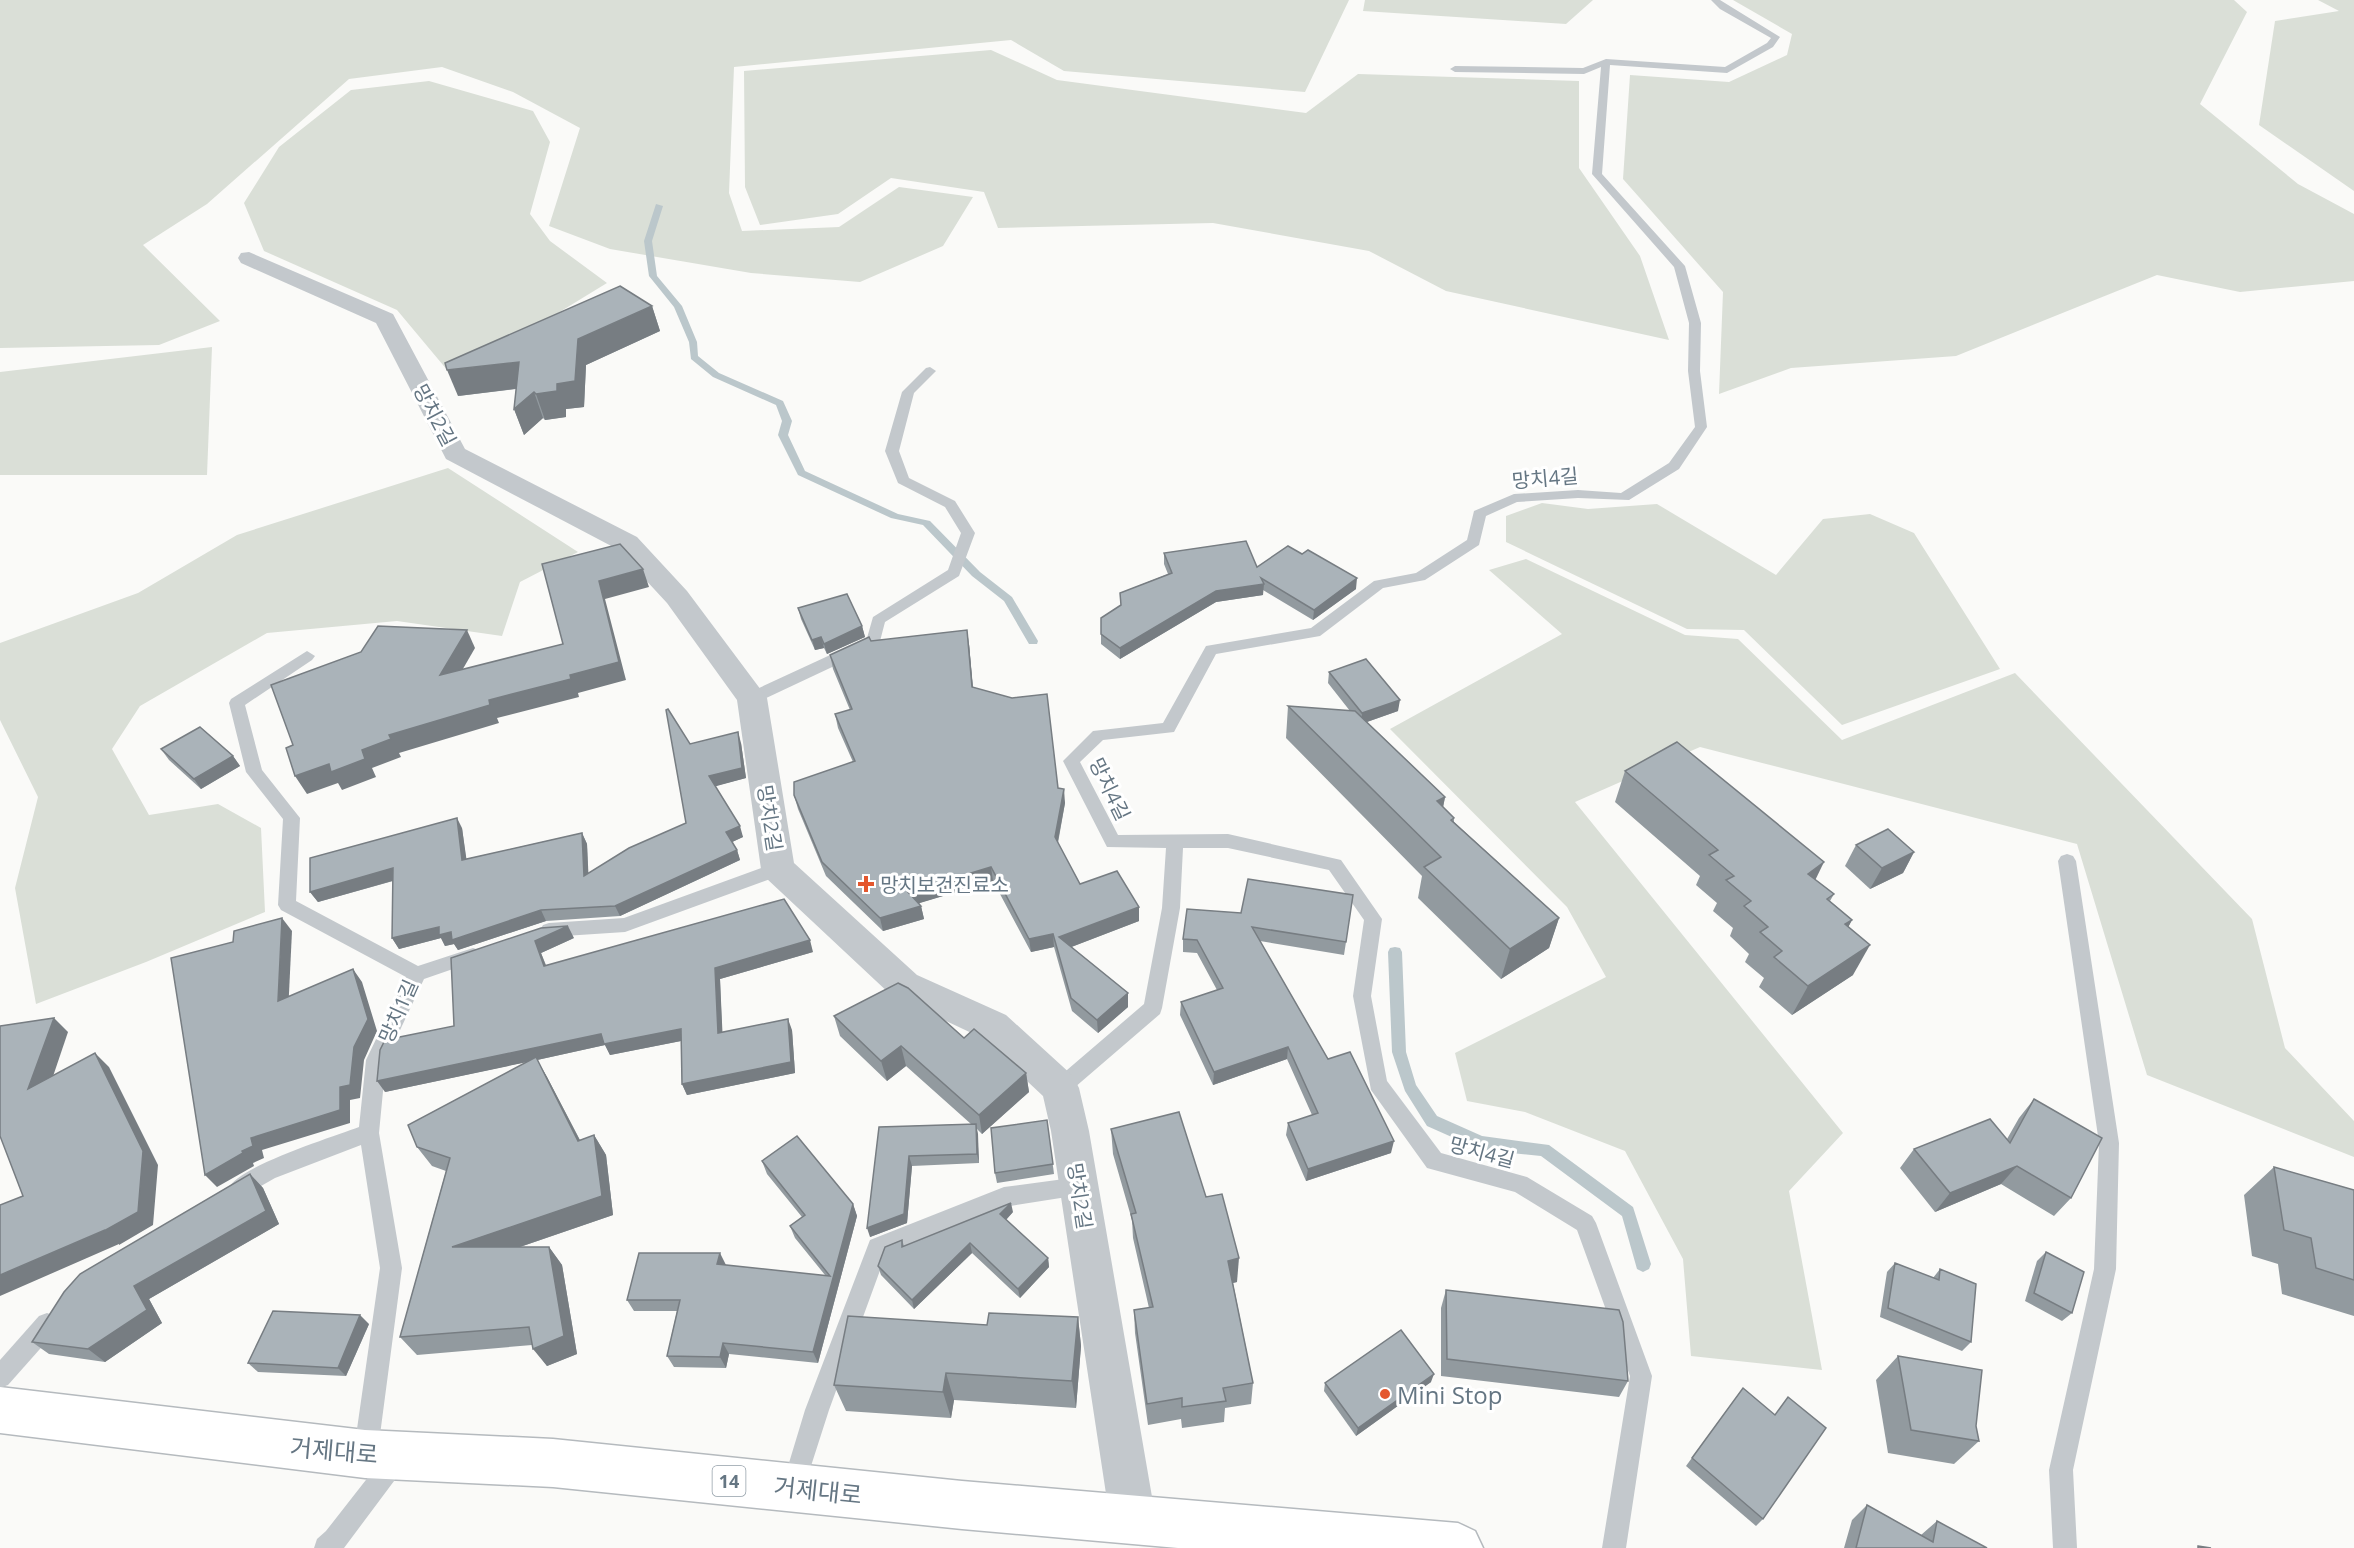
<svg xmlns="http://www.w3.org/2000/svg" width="2354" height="1548" viewBox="0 0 2354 1548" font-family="'Open Sans','Noto Sans KR',sans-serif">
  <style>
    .green { fill: #dadfd7 }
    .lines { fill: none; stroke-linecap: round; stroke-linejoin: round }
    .stream { fill: #bbc7cb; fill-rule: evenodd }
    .primary-casing { stroke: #b5babe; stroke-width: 3 }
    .service { fill: #c3c8cc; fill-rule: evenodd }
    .minor { fill: #c3c8cc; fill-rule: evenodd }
    .primary { fill: #fff; fill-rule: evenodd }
    .wall { fill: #929a9f }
    .shaded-wall { fill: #777d82 }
    .building { fill: #aab3b9; stroke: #777d82; stroke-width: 1.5 }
    .poi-dot { fill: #e4572e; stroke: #fff; stroke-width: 2 }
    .labels { text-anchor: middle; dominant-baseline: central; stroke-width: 6; stroke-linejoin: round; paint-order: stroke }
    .shield { fill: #fff; stroke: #939fa8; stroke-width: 1.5 }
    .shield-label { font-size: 18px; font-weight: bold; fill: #657683 }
    .street-label { font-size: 20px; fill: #657683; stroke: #fff }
    .poi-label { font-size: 20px; fill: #657683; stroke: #fff; text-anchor: start }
    .near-poi-label { font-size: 24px; fill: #657683; stroke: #fff; text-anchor: start }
    .near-street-label { font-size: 24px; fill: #657683; stroke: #fff }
  </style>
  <rect width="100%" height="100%" fill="#fafaf8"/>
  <g class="green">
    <path d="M0,0H1349L1305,92L1064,71L1011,40L734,67L729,193L742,231L839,227L899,187L973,197L943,246L860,282L751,273L610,249L549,226L580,128L513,92L442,67L349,79L207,204L143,245L220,321L159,345L0,348Z"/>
    <path d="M1365,0H1593L1566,24L1363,11Z"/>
    <path d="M1733,0H2234L2247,12L2200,104L2298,184L2354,214V281L2240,292L2157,275L1956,356L1791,368L1719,394L1723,292L1623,179L1630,75L1729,82L1787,55L1792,34Z"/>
    <path d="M2318,0H2354V191L2259,125L2275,21L2339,11Z"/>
    <path d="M991,50L1057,80L1306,113L1358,74L1579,81V168L1640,256L1669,340L1446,291L1369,251L1213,223L998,228L984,192L891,178L838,214L760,225L745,187L744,71Z"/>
    <path d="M429,81L533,111L550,142L530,214L550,241L607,283L453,377L397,310L264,251L244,203L279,147L351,90Z"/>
    <path d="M212,347L207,475H0V372Z"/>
    <path d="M448,468L578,552L520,582L502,636L397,621L267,633L140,706L112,749L149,815L218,804L261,828L265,912L146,962L36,1004L15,888L38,797L0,720V643L138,593L237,535Z"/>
    <path d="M1542,503L1588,509L1657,504L1776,575L1823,519L1870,514L1914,533L2000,669L1842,725L1744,630L1687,629L1506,542V516Z"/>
    <path d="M1526,559L1685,635L1738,639L1842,740L2015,673L2252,919L2285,1048L2354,1121V1157L2147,1075L2077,844L1700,747L1575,802L1843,1133L1789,1191L1822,1370L1691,1356L1683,1259L1625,1151L1525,1112L1467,1101L1455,1053L1606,977L1567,907L1390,729L1562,634L1489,570Z"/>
  </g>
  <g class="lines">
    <g class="stream">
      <path d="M656,204L663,206L652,241L657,276L682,306L697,342L698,356L719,373L783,401L792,421L788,435L805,471L898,514L930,521L980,572L1012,597L1038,641L1037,644H1029L1004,601L972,576L923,525L891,518L798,475L778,435L782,421L776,405L713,377L691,359L689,342L674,307L649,276L644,241Z"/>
      <path d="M1395,947L1400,948L1402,952L1406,1052L1416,1085L1437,1116L1482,1136L1549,1145L1633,1207L1651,1264L1649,1269L1643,1272L1637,1269L1622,1216L1541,1156L1481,1150L1427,1126L1405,1091L1392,1052L1388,952L1390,948Z"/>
    </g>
    <defs>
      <path id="primary" d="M0,1387L365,1430L553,1439L962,1481L1458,1523L1475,1531L1483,1548H1178L962,1529L553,1487L365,1478L0,1433Z"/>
    </defs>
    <use href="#primary" class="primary-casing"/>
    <g class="service">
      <path d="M1711,0H1720L1780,37L1773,47L1727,73L1610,65L1602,174L1685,266L1701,323L1700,371L1707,427L1679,469L1629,500L1578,498L1517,502L1486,516L1479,545L1425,580L1383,588L1320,636L1216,654L1174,732L1103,740L1080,762L1118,835L1228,834L1341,860L1382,919L1371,996L1387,1081L1441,1153L1527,1177L1592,1216L1596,1223L1652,1376L1626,1548H1602L1630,1376L1577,1230L1515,1192L1427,1168L1371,1090L1353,996L1364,920L1329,870L1228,848H1183L1180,908L1162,1008L1160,1014L1067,1094L1060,1097L1053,1094L1050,1088L1053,1082L1144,1004L1162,908L1166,848L1107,847L1063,761L1093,731L1163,723L1206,646L1311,628L1374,581L1416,573L1467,540L1474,511L1514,494L1578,490L1621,493L1669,463L1695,427L1688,371L1689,323L1674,267L1592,174L1601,67L1584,74L1455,72L1450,69L1455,66L1583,68L1606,59L1725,67L1767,43L1771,38L1720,9Z"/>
      <path d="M930,367L936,371L914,393L899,451L909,478L955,501L975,533L959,576L885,622L879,645L758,702H746L744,698L746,694L867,638L873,617L948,570L961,533L945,507L898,483L885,451L902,392L926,368Z"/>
      <path d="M307,651L315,656L312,660L245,705L262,770L300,818L296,901L418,966L473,948L479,950L482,955L479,960L424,979L386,1060L379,1133L402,1268L378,1450L374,1458L366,1462L358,1458L354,1450L380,1268L361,1145L275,1178L238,1199L231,1196L228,1189C238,1166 333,1137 359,1127L366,1060L406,977L281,910L278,905L283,819L246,772L229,703L231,699Z"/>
      <path d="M2067,854L2073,856L2076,861L2119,1143L2116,1269L2073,1470L2077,1548H2053L2049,1470L2094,1269L2099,1143L2058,861L2061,856Z"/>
      <path d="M778,862L784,864L787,869L784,874L625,932L549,937L543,935L540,930L543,925L549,923L624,918Z"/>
      <path d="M1079,1177L1086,1180L1089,1187L1086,1194L1004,1207L886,1254L829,1410L802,1494L794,1498L786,1494L782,1486L805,1410L870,1240L1004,1187Z"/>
      <path d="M47,1313L55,1316L58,1324L55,1332L8,1385L0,1388V1360L39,1316Z"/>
      <path d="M395,1449L403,1453L407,1461L403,1469L344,1548H314L317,1539L326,1531L387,1453Z"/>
    </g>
    <path class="minor" d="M249,252L393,314L465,449L637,537L687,591L767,698L794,863L917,975L1006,1015L1073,1076L1079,1088L1089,1131L1156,1520L1149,1536L1133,1543L1117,1536L1110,1520L1051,1131L1043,1096L980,1037L891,995L766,878L761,869L737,700L667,603L617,549L446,459L376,323L241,263L238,258L241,253Z"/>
    <use href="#primary" class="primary"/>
  </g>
  <g class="wall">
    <path d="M652,306L660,331L586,365L584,407L566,409V417L545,420L543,418L524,435L514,409L516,389L458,396Z"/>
    <path d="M1164,553L1257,567L1356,589L1313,620L1263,590V595L1216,602L1120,659L1101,644V634L1121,605L1120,593L1168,574L1164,564Z"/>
    <path d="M798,608L862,626L865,637L827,654L824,648L815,650L801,619Z"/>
    <path d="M871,641L969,644L973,687L1058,788L1065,803L1058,843L1080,884L1139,921L1071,947L1128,993V1007L1098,1033L1072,1011L1054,947L1031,952L993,881L919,903L921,906L924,919L883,931L826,876L798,809L794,795L853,762L838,728L835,714L850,710L833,669L830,655Z"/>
    <path d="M1329,672L1398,711L1367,722L1445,797L1443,807L1454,818V822L1559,918L1549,948L1501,979L1418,898L1422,876L1286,738L1288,706L1350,711L1328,683Z"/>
    <path d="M741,743L746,778L715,786L743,837L732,842L737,850L740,860L620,916L546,921L458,950L454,944L445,946L441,938L399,949L392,938L393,881L318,902L310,892L462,828L466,859L582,833L587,844L588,873L686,823L690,744Z"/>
    <path d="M161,749L233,756L240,766L201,789L169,760Z"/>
    <path d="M1625,771L1816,880L1834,894L1830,901L1852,920L1848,927L1853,975L1792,1015L1759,987L1764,978L1745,962L1749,954L1730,936L1733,928L1713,911L1717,903L1696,885L1700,876L1615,802Z"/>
    <path d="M1856,845L1914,852L1903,873L1870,889L1845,866Z"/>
    <path d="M1187,909L1346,942L1344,955L1260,941L1328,1059L1391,1153L1306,1181L1286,1135L1288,1123L1312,1115L1287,1059L1213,1085L1180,1015L1181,1002L1217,990L1197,953L1183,952V939Z"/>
    <path d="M574,938L541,953L546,965L813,952L720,979L722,1032L792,1030L795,1073L687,1095L682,1084L681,1041L610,1055L605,1045L537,1060L547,1077L580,1140L594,1135L606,1155L613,1215L520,1247H549L562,1265L577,1354L547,1366L532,1345L417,1355L400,1337L446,1171L432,1166L417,1147L526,1062L385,1092L454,1026L451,958Z"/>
    <path d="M834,1016L964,1038L1026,1073L1029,1092L982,1134L977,1129L979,1163L912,1166L907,1223L870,1237L879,1127L971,1124L906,1066L887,1081L840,1036Z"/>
    <path d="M2034,1099L2071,1198L2054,1216L2001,1184L1935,1212L1900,1168L1914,1149L2007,1139L2019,1118Z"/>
    <path d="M1047,1120L1054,1174L997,1183L995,1173Z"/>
    <path d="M1111,1129L1206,1197L1237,1282L1233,1283L1253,1383L1251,1404L1225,1408L1224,1422L1182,1428L1181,1419L1148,1425L1135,1333L1134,1310L1149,1308L1133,1238L1132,1220L1113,1154Z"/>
    <path d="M762,1161L853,1204L857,1216L818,1363L729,1354L726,1368L674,1367L667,1356L677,1311H634L627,1300L825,1275L795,1238L790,1226L802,1217L767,1174Z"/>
    <path d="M2274,1167L2354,1190V1316L2282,1294L2278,1264L2252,1256L2244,1195Z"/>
    <path d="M250,1174L263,1188L279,1224L149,1299L162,1323L105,1362L49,1354L32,1342Z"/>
    <path d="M1013,1212L1006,1220L1048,1258L1049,1267L1020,1298L972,1253L914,1309L881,1275L878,1266L902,1240L904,1246Z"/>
    <path d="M2046,1252L2072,1313L2062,1321L2025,1301L2037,1261Z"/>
    <path d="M1895,1263L1933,1278L1940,1269L1971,1342L1962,1351L1880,1317L1887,1272Z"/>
    <path d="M1446,1290L1628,1381L1619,1397L1441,1376V1308Z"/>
    <path d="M1078,1317L1081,1346L1076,1408L954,1400L951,1418L846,1411L834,1385L987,1325Z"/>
    <path d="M369,1324L346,1376L258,1372L248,1363Z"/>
    <path d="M1898,1356L1976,1426L1979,1441L1954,1464L1888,1453L1876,1380Z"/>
    <path d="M1431,1382L1356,1436L1324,1391L1325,1383Z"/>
    <path d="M1743,1388L1763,1519L1756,1526L1686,1466Z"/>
    <path d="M1867,1505L1921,1535L1937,1521L1987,1548H1844L1852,1520Z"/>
  </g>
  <g class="shaded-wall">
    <path d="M652,306L660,331L586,365L584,407L566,409V417L545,420L536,394L557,384L578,339Z"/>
    <path d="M519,362L529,387L458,396L447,370Z"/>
    <path d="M534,392L543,418L524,435L514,409Z"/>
    <path d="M643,569L649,587L605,599L626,680L578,693L579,697L497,718L499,723L399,753L401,757L372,768L376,777L342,790L338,783L307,794L295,776L362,750L389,735L489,700L570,675L599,581Z"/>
    <path d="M1357,578L1356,589L1313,620L1314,610Z"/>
    <path d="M1264,584L1263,595L1216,602L1120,659V648L1216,591Z"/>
    <path d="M862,626L865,637L827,654L824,644Z"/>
    <path d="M467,630L475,648L449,693L440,675Z"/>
    <path d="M967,630L969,644L974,701L972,687Z"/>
    <path d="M821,637L824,648L815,650L812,640Z"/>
    <path d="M1400,700L1398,711L1361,724L1362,713Z"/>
    <path d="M738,732L741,743L746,778L713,787L709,776Z"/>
    <path d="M233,756L240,766L201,789L194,779Z"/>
    <path d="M1064,789L1065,803L1056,851L1055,837Z"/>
    <path d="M1445,797L1439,828L1437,801Z"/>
    <path d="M457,818L462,828L468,870L462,860Z"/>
    <path d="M740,826L743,837L730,843L726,832Z"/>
    <path d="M582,833L587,844L589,886L584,876Z"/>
    <path d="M737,850L740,860L620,916L615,906Z"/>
    <path d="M1914,852L1903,873L1870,889L1882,868Z"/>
    <path d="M1824,862L1809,893L1808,874Z"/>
    <path d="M991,867L993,881L910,906L908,892Z"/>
    <path d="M393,868L399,879L318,902L310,892Z"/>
    <path d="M921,906L924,919L883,931L880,918Z"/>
    <path d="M1139,907V921L1061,951L1059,937Z"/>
    <path d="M541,910L546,921L458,950L454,944L445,946L441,938L399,949L392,938L439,927Z"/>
    <path d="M282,918L292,931L288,1014L278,1001Z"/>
    <path d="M1559,918L1549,948L1501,979L1510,949Z"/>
    <path d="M1852,920L1836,950L1845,924Z"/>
    <path d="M568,926L574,938L541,953L550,977L544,966L535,941Z"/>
    <path d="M1053,934L1054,947L1031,952L1029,939Z"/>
    <path d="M810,940L813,952L720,979L723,1044L718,1033L715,968Z"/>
    <path d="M1870,945L1853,975L1792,1015L1808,986Z"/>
    <path d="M353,969L362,982L377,1031L364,1060L360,1098L350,1100V1123L262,1150L264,1158L253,1163L254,1166L217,1187L205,1175L242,1151L251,1138L340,1087Z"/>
    <path d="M1128,993V1007L1098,1033L1097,1020Z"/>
    <path d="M54,1018L68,1032L44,1103L28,1089Z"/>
    <path d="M788,1019L792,1030L795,1073L687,1095L682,1084Z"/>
    <path d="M681,1029L686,1040L610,1055L605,1045L537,1060L547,1077L590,1160L578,1141L537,1060L385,1092L377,1081L601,1034Z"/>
    <path d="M901,1046L906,1066L887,1081L881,1061Z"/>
    <path d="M1288,1047L1287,1059L1213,1085L1214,1072Z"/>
    <path d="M95,1053L109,1067L158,1165L153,1225L119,1245V1244L0,1296V1275L105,1230Z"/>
    <path d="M1026,1073L1029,1092L982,1134L979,1115Z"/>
    <path d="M976,1124L978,1134L979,1163L977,1154Z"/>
    <path d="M594,1135L606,1155L613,1215L467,1265L452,1247Z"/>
    <path d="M1394,1141L1391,1153L1306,1181L1308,1169Z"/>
    <path d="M909,1156L912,1166L907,1223L870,1237L867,1228Z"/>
    <path d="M2017,1166L2001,1184L1935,1212L1950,1193Z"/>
    <path d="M250,1174L263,1188L279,1224L149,1299L162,1323L105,1362L88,1349L134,1286Z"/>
    <path d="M1011,1203L1013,1212L1002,1224L1000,1214Z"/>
    <path d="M853,1204L857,1216L818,1363L813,1352Z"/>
    <path d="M970,1243L972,1253L914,1309L912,1300Z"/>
    <path d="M549,1247L562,1265L577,1354L547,1366L533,1349Z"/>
    <path d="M720,1253L726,1265L717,1264Z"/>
    <path d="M1048,1258L1049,1267L1020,1298L1018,1289Z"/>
    <path d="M1239,1258L1237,1282L1227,1284L1228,1261Z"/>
    <path d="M360,1315L369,1324L346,1376L338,1368Z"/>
    <path d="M1078,1317L1081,1346L1076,1408L1072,1381Z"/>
    <path d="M723,1343L729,1354L726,1368L720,1357Z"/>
    <path d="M946,1373L954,1400L951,1418L943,1392Z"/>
    <path d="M1434,1374L1431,1382L1356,1436L1358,1428Z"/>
  </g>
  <g class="building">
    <path d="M620,286L652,306L578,339L575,381L557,384V391L536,394L534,392L514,409L519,362L447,370L445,363Z"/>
    <path d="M1246,541L1257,567L1288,546L1302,554L1308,550L1357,578L1314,610L1261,578L1264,584L1216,591L1120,648L1101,634V618L1121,605L1120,593L1172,573L1164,553Z"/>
    <path d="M620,544L643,569L599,581L619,662L570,675L571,679L489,700L490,705L389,735L391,739L362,750L365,759L331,772L329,764L295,776L286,748L293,745L271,685L361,652L378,626L467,630L440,675L563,644L542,564Z"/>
    <path d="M847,594L862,626L824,644L821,637L812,640L798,608Z"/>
    <path d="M967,630L972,687L1012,698L1047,694L1058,788L1064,789L1055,837L1080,884L1117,871L1139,907L1059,937L1128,993L1097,1020L1071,998L1053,934L1029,939L991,867L908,892L921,906L880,918L822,862L794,795V782L855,761L835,714L852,709L830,655L869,637L871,641Z"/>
    <path d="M1366,659L1400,700L1362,713L1329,672Z"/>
    <path d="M1288,706L1355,711L1445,797L1437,801L1454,818L1451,820L1559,918L1510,949L1424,867L1441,857Z"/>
    <path d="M668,709L690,744L738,732L742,768L709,776L740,826L726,832L737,850L615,906L541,910L452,940L451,932L439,935V927L392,938L393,868L310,892V858L457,818L462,860L582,833L584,876L629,848L686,823L666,710Z"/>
    <path d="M200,727L233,756L194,779L161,749Z"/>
    <path d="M1677,742L1824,862L1808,874L1834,894L1827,899L1852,920L1845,924L1870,945L1808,986L1774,957L1782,951L1760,932L1768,927L1744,906L1751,901L1726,880L1734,876L1709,855L1718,850L1625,771Z"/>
    <path d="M1888,829L1914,852L1882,868L1856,845Z"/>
    <path d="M1248,879L1353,895L1346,942L1252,927L1328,1059L1350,1052L1394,1141L1308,1169L1288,1123L1318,1113L1288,1047L1214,1072L1181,1002L1223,988L1197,940L1183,939L1187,909L1241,913Z"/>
    <path d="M784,899L810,940L715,968L718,1033L788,1019L791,1062L682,1084L681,1029L604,1044L601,1034L377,1081L380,1050L385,1040L454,1026L451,958L541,928L568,926L535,941L544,966Z"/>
    <path d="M282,918L278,1001L353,969L368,1019L354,1047L350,1085L340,1087V1110L251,1138L253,1146L242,1151L243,1153L205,1175L171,958L233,942L234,931Z"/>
    <path d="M898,983L908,988L964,1038L974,1029L1026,1073L979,1115L901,1046L881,1061L834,1016Z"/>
    <path d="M54,1018L28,1089L95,1053L143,1151L138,1212L104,1231L105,1230L0,1275V1205L23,1196L0,1136V1026Z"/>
    <path d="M536,1057L578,1141L594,1135L602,1196L452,1247H549L564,1336L533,1349L529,1327L400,1337L450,1158L417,1147L408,1125Z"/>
    <path d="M2034,1099L2102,1138L2071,1198L2017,1166L1950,1193L1914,1149L1990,1119L2010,1143Z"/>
    <path d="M1179,1112L1206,1197L1222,1194L1239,1258L1228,1261L1253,1383L1223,1388L1226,1401L1182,1407V1398L1147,1404L1134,1310L1153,1307L1131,1214L1136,1213L1111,1129Z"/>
    <path d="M1047,1120L1053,1164L995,1173L991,1128Z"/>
    <path d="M976,1124L977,1154L909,1156L904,1214L867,1228L879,1127Z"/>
    <path d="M797,1136L853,1204L813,1352L723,1343L720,1357L667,1356L680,1300H627L639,1253H720L717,1264L830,1276L790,1226L805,1215L762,1161Z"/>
    <path d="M2274,1167L2354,1190V1280L2316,1268L2311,1238L2284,1230Z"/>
    <path d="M250,1174L266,1211L134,1286L147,1310L88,1349L32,1342L64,1292L80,1274Z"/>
    <path d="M1011,1203L1000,1214L1048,1258L1018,1289L970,1243L912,1300L878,1266L885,1247L902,1240V1247Z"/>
    <path d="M2046,1252L2084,1272L2072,1313L2034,1293Z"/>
    <path d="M1895,1263L1939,1280L1940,1269L1976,1284L1971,1342L1888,1308Z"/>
    <path d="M1446,1290L1619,1310L1623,1322L1628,1381L1447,1359Z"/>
    <path d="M273,1311L360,1315L338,1368L248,1363Z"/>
    <path d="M989,1313L1078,1317L1072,1381L946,1373L943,1392L834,1385L848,1316L987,1325Z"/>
    <path d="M1401,1330L1434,1374L1358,1428L1325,1383Z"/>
    <path d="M1898,1356L1982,1370L1976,1426L1979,1441L1911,1430Z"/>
    <path d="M1743,1388L1775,1415L1788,1397L1826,1428L1763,1519L1692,1458Z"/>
    <path d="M1867,1505L1933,1542L1937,1521L1987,1548H1856Z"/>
    <path d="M2198,1546L2211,1548H2198Z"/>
  </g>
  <g class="poi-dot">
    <path d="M863 875h6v6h6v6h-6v6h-6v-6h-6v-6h6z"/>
    <circle cx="1385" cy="1394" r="6"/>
  </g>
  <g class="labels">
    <rect class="shield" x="712.5" y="1466" width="33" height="30" rx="4.5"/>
    <g class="shield-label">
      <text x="729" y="1481">14</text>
    </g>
    <g class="street-label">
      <text transform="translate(435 415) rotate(62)">망치2길</text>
      <text transform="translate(1545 478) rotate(-5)">망치4길</text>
      <text transform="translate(1110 789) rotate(64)">망치4길</text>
      <text transform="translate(770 818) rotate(81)">망치2길</text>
      <text transform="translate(398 1011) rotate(-66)">망치1길</text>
      <text transform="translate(1482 1152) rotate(15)">망치4길</text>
      <text transform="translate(1080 1196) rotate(81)">망치2길</text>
    </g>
    <g class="poi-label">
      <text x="880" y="884">망치보건진료소</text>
    </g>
    <g class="near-poi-label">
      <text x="1397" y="1394">Mini Stop</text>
    </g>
    <g class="near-street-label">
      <text transform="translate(334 1450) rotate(5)">거제대로</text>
      <text transform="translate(818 1490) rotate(6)">거제대로</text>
    </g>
  </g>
</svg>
